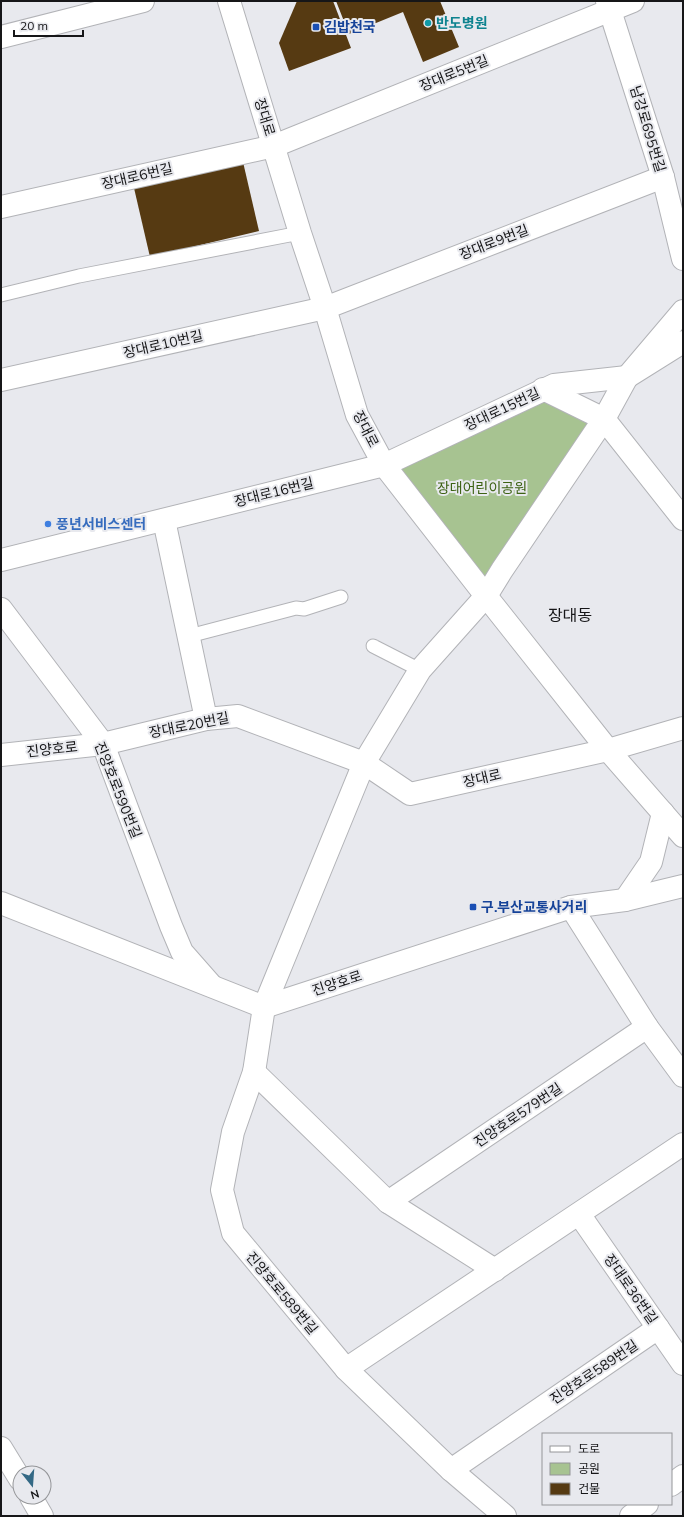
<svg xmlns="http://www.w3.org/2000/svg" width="684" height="1517" viewBox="0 0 684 1517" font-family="Mulish,'Noto Sans KR',sans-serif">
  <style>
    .green { fill: #a7c391 }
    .building { fill: #563a12 }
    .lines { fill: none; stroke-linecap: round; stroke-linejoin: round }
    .service-casing { stroke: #b2b3b7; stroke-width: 15 }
    .minor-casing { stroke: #b2b3b7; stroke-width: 24 }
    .tertiary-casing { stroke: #b2b3b7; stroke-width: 24 }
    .service { stroke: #fff; stroke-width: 13 }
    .minor { stroke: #fff; stroke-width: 22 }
    .tertiary { stroke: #fff; stroke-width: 22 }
    .culture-dot { fill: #0f9aa8; stroke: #e8e9ee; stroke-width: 1.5 }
    .transit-dot { fill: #1a4fb4; stroke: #e8e9ee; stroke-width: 1.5 }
    .shop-dot { fill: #3f7fe0; stroke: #e8e9ee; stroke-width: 1.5 }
    .labels { text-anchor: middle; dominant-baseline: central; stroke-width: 4; stroke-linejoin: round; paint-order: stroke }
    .culture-label { font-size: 14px; font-weight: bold; fill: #0d838f; stroke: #e8e9ee; text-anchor: start }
    .transit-label { font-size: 14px; font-weight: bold; fill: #164399; stroke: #e8e9ee; text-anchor: start }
    .street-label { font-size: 14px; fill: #161618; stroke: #e8e9ee }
    .park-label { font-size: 14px; fill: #3d6214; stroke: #e8e9ee }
    .shop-label { font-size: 14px; font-weight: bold; fill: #366cbe; stroke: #e8e9ee; text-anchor: start }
    .quarter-label { font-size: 16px; fill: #161618; stroke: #e8e9ee }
  </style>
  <rect width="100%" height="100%" fill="#e8e9ee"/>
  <path class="green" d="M543,389L604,419L486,596L384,465Z"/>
  <g class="building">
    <path d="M297,1H333L351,48L289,71L279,43Z"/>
    <path d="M336,1H440L459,47L423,62L403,12L349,34Z"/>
    <path d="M243,162L259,231L150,257L134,188Z"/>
  </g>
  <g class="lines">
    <defs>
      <g id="service">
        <path d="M1,295L79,276L300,233"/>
        <path d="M189,636L296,608L304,609L341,597"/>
        <path d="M373,646L420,670"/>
      </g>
      <g id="minor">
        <path d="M607,1L663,177L683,259"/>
        <path d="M1,207L274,146L633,1"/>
        <path d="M1,380L325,308L663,177"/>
        <path d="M543,389L604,419L683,519"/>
        <path d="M164,520L206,719"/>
        <path d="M1,560L384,465L554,385L627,377L683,342"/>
        <path d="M1,609L103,744L171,926L182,952L211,985"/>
        <path d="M1,755L103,744L206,719L238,716L364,763L410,794L608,750L683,728"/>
        <path d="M571,907L647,1027L683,1076"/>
        <path d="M254,1072L388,1202L495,1270"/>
        <path d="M388,1202L647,1027"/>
        <path d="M579,1214L683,1364"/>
        <path d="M346,1369L683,1144"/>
        <path d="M1,1448L20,1479"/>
        <path d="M451,1470L658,1328"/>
        <path d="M671,1485L683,1476"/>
        <path d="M31,1497L42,1516"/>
        <path d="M631,1516L647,1504"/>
      </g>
      <g id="tertiary">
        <path d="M229,1L300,233L325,308L357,415L384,465L486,596L608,750L683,836"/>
        <path d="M1,37L143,1"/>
        <path d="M625,900L651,862L663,813"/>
        <path d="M1,903L264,1007L571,907L625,900L683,886"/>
        <path d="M505,1516L451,1470L346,1369L233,1233L222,1190L233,1132L254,1072L264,1007L364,763L420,670L486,596L502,570L604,419L627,377L683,311"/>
      </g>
    </defs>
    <use href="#service" class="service-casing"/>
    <use href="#minor" class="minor-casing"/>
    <use href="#tertiary" class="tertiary-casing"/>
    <use href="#service" class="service"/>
    <use href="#minor" class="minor"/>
    <use href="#tertiary" class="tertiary"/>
  </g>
  <circle class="culture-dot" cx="428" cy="23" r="4"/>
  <g class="transit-dot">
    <rect x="312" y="23" width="8" height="8" rx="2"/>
    <rect x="469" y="903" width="8" height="8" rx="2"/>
  </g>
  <circle class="shop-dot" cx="48" cy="524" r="4"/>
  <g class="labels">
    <g class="culture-label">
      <text x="436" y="23">반도병원</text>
    </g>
    <g class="transit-label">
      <text x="324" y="27">김밥천국</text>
      <text x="481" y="907">구.부산교통사거리</text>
    </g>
    <g class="street-label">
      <text transform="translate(454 73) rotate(-22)">장대로5번길</text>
      <text transform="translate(265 117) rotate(73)">장대로</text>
      <text transform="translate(648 129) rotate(73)">남강로695번길</text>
      <text transform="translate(137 176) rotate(-13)">장대로6번길</text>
      <text transform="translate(494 242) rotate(-21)">장대로9번길</text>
      <text transform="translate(163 344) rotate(-13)">장대로10번길</text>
      <text transform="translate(502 409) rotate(-25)">장대로15번길</text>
      <text transform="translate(366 429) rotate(63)">장대로</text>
      <text transform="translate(274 492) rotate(-14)">장대로16번길</text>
      <text transform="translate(189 725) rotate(-11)">장대로20번길</text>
      <text transform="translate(52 749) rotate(-6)">진양호로</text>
      <text transform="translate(482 778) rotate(-13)">장대로</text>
      <text transform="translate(118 790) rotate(68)">진양호로590번길</text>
      <text transform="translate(337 983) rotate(-18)">진양호로</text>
      <text transform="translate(518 1115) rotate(-34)">진양호로579번길</text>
      <text transform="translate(631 1289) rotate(55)">장대로36번길</text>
      <text transform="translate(282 1293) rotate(50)">진양호로589번길</text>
      <text transform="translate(594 1372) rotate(-34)">진양호로589번길</text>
    </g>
    <g class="park-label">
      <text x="482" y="488">장대어린이공원</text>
    </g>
    <g class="shop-label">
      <text x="56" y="524">풍년서비스센터</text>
    </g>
    <g class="quarter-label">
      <text x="570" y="615">장대동</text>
    </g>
  </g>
  <rect width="684" height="1517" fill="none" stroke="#161618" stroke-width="4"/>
  <rect x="542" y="1433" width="130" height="72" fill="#e8e9ee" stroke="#949598"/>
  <rect x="550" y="1446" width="20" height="6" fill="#ffffff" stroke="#949598"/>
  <text x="578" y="1453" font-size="12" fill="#161618">도로</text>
  <rect x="550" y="1463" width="20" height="12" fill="#a7c391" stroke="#949598"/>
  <text x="578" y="1473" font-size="12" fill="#161618">공원</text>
  <rect x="550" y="1483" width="20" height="12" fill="#563a12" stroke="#949598"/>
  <text x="578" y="1493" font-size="12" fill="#161618">건물</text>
  <g transform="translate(32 1485) rotate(163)"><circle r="19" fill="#e8e9ee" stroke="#949598"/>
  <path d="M0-3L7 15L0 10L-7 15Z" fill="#346985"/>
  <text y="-6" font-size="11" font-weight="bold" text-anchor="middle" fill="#161618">N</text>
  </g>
  <path d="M14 30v6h69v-6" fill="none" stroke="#161618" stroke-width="2"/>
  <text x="20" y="30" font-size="12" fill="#161618" stroke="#e8e9ee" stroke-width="3" paint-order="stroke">20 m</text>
</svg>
